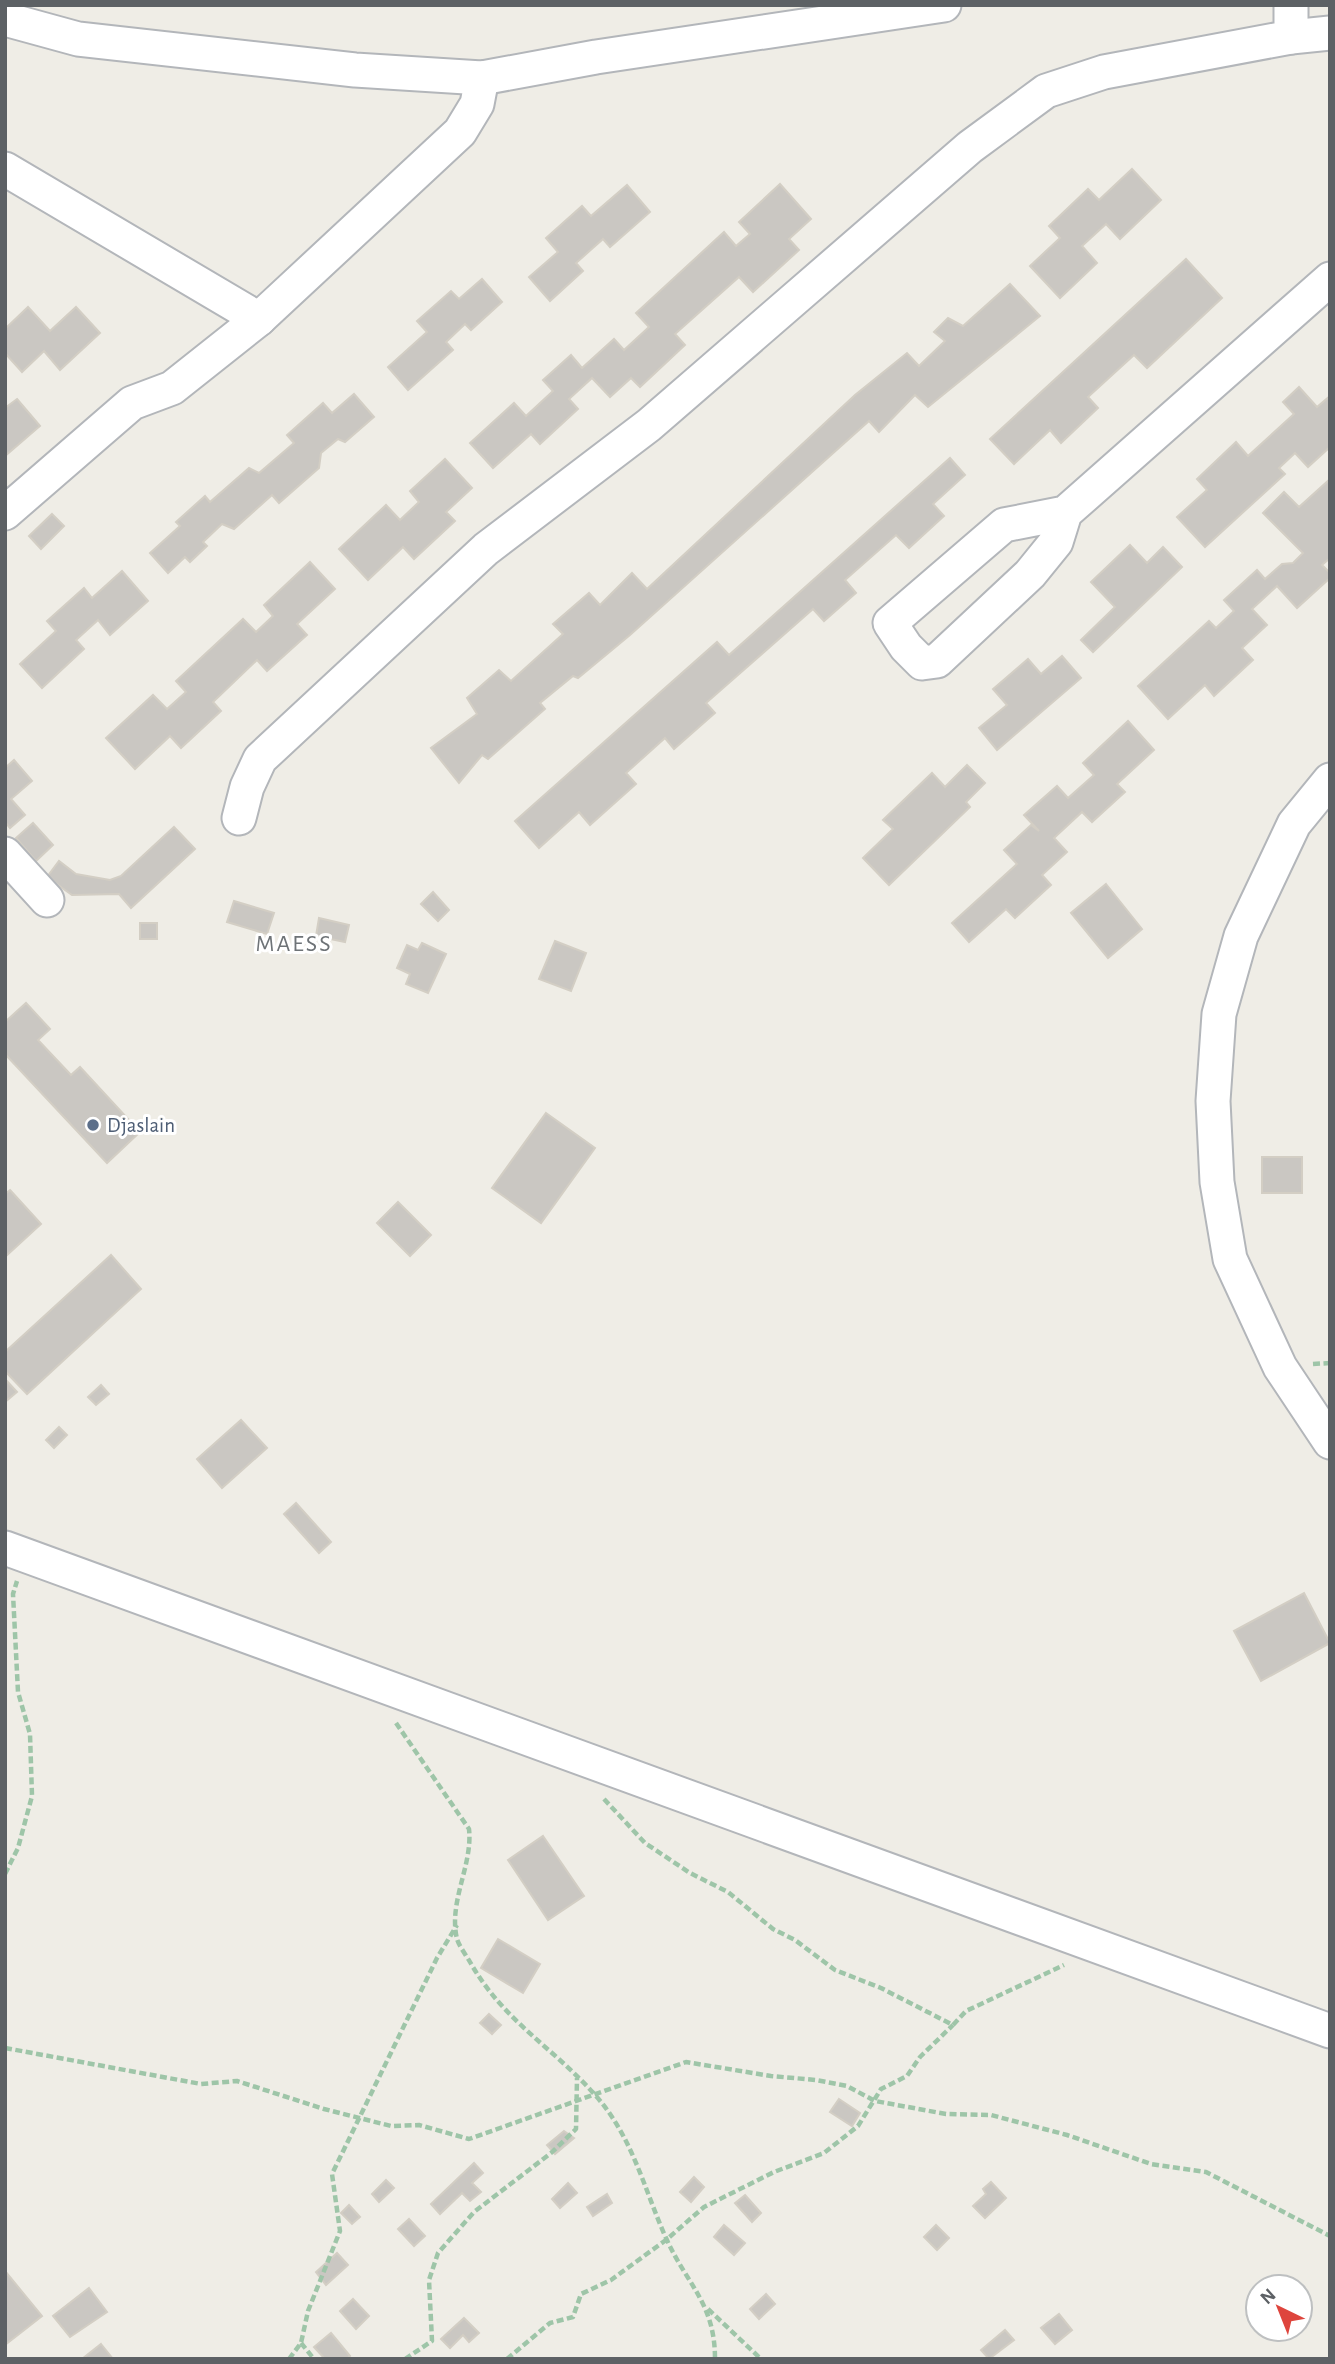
<svg xmlns="http://www.w3.org/2000/svg" width="1335" height="2364" viewBox="0 0 1335 2364" font-family="'Alegreya Sans',sans-serif">
  <style>
    .building { fill: #cac7c2; stroke: #d3cec4; stroke-width: 2 }
    .lines { fill: none; stroke-linecap: round; stroke-linejoin: round }
    .minor-casing { stroke: #b3b6ba; stroke-width: 37 }
    .path { stroke: #9ec5a8; stroke-width: 4.5; stroke-dasharray: 7 3.5; stroke-linecap: butt }
    .minor { stroke: #fff; stroke-width: 33 }
    .service-dot { fill: #5c6f8a; stroke: #fff; stroke-width: 2.5 }
    .labels { text-anchor: middle; dominant-baseline: central; stroke-width: 6; stroke-linejoin: round; paint-order: stroke }
    .service-label { font-size: 21px; fill: #4e5e75; stroke: #fff; text-anchor: start }
    .quarter-label { font-size: 24px; letter-spacing: 2px; fill: #6e7377; stroke: #fff }
  </style>
  <rect width="100%" height="100%" fill="#efede6"/>
  <g class="building">
    <path d="M1132,169L1161,200L1120,239L1106,224L1082,246L1097,263L1060,298L1030,266L1060,238L1049,226L1088,189L1099,200Z"/>
    <path d="M780,184L811,219L789,239L799,250L753,292L739,277L675,334L685,345L640,387L631,378L610,397L592,378L569,399L578,409L540,444L531,434L493,468L470,443L514,403L526,416L553,391L543,380L571,355L582,368L614,339L624,350L649,327L636,313L724,232L736,246L750,234L739,222Z"/>
    <path d="M627,185L650,212L610,247L603,239L576,263L583,271L550,301L529,277L558,252L546,238L582,206L591,216Z"/>
    <path d="M1186,259L1222,298L1147,368L1134,355L1088,397L1098,408L1061,443L1050,430L1014,464L990,439Z"/>
    <path d="M482,279L502,302L471,330L465,324L446,342L453,350L408,390L388,367L427,332L417,321L451,291L459,299Z"/>
    <path d="M1010,284L1040,316L928,407L915,395L879,432L869,421L630,635L578,678L573,676L540,703L545,709L488,759L482,755L459,783L431,748L477,714L467,698L499,670L511,681L563,634L553,624L589,593L600,605L632,573L647,589L855,395L907,353L919,366L945,341L934,332L948,318L963,326Z"/>
    <path d="M28,307L50,331L76,307L100,333L60,370L44,351L22,372L5,353V329Z"/>
    <path d="M1299,387L1317,407L1330,396V447L1308,467L1295,453L1279,468L1285,474L1205,547L1177,517L1207,490L1197,479L1236,442L1248,456L1294,414L1283,402Z"/>
    <path d="M354,394L374,417L345,442L338,439L321,453L319,468L279,503L272,495L234,529L222,524L203,542L207,546L190,562L185,557L168,573L150,553L180,526L176,522L205,496L210,502L249,468L259,473L294,443L287,435L323,403L332,413Z"/>
    <path d="M17,399L40,426L5,456V408Z"/>
    <path d="M950,458L965,475L933,504L944,516L909,548L896,535L845,580L856,593L824,621L813,609L706,703L715,713L674,749L665,738L626,773L636,784L590,825L579,812L539,848L515,821L717,642L729,655Z"/>
    <path d="M445,459L472,488L446,512L455,521L414,559L403,547L368,580L339,549L386,505L400,520L419,502L410,491Z"/>
    <path d="M1330,479V558L1322,565L1330,573V578L1297,608L1277,586L1252,609L1267,625L1242,648L1253,660L1214,696L1205,685L1168,719L1138,686L1209,621L1216,628L1234,611L1224,600L1257,570L1265,579L1282,564L1293,563L1303,553L1263,513L1284,492L1299,507Z"/>
    <path d="M52,514L64,526L41,549L29,536Z"/>
    <path d="M1130,545L1147,563L1163,547L1182,567L1093,652L1081,640L1115,607L1091,582Z"/>
    <path d="M310,562L335,589L297,624L307,635L267,671L257,660L213,702L221,711L181,748L170,736L135,769L106,738L153,695L167,709L186,692L176,681L243,619L256,632L273,616L264,605Z"/>
    <path d="M122,571L148,601L110,635L98,620L76,640L84,649L42,688L20,664L56,631L47,621L84,588L92,598Z"/>
    <path d="M1062,656L1081,678L997,750L979,728L1007,705L993,689L1028,659L1041,674Z"/>
    <path d="M1128,721L1154,750L1117,784L1125,792L1092,822L1082,812L1054,838L1067,852L1042,875L1051,885L1015,918L1006,909L969,942L952,923L1017,864L1004,850L1031,825L1039,831L1024,815L1057,786L1068,798L1094,775L1083,763Z"/>
    <path d="M14,760L32,781L11,799L25,815L10,828L5,822V768Z"/>
    <path d="M967,765L985,783L966,802L970,807L889,885L863,858L893,829L883,820L932,773L945,787Z"/>
    <path d="M33,823L53,845L36,861L16,838Z"/>
    <path d="M174,827L195,849L131,908L119,894L72,895L47,877L59,861L76,874L110,880L121,876Z"/>
    <path d="M1106,884L1142,929L1108,958L1071,913Z"/>
    <path d="M433,892L449,910L438,921L421,904Z"/>
    <path d="M234,901L274,913L267,934L227,922Z"/>
    <path d="M319,918L349,925L345,942L316,936Z"/>
    <rect x="140" y="923" width="17" height="16"/>
    <path d="M555,941L586,953L571,991L539,979Z"/>
    <path d="M422,943L446,954L428,993L406,984L410,974L397,968L407,945L418,950Z"/>
    <path d="M26,1003L50,1029L38,1040L71,1075L80,1067L140,1132L107,1163L5,1054V1022Z"/>
    <path d="M546,1113L595,1148L541,1223L492,1188Z"/>
    <rect x="1262" y="1157" width="40" height="36"/>
    <path d="M10,1190L41,1224L5,1257V1194Z"/>
    <path d="M398,1202L431,1235L410,1256L377,1223Z"/>
    <path d="M111,1255L141,1289L27,1394L5,1371V1352Z"/>
    <path d="M5,1379L17,1392L5,1402Z"/>
    <path d="M101,1385L109,1394L96,1405L88,1397Z"/>
    <path d="M241,1420L267,1448L222,1488L197,1459Z"/>
    <path d="M59,1427L67,1435L54,1448L46,1440Z"/>
    <path d="M296,1503L331,1542L319,1553L284,1514Z"/>
    <path d="M1304,1593L1330,1643L1261,1681L1234,1631Z"/>
    <path d="M543,1836L584,1896L548,1920L508,1860Z"/>
    <path d="M498,1939L540,1964L523,1993L481,1968Z"/>
    <path d="M489,2014L501,2025L492,2034L480,2023Z"/>
    <path d="M839,2099L860,2113L852,2126L830,2112Z"/>
    <path d="M564,2131L574,2138L555,2154L547,2145Z"/>
    <path d="M474,2163L483,2173L472,2183L481,2192L470,2201L462,2193L440,2214L431,2204Z"/>
    <path d="M694,2177L704,2187L691,2202L680,2192Z"/>
    <path d="M386,2180L394,2188L379,2202L372,2194Z"/>
    <path d="M991,2182L1006,2198L985,2218L973,2206L986,2194L983,2189Z"/>
    <path d="M568,2183L577,2193L560,2208L552,2199Z"/>
    <path d="M607,2194L612,2203L593,2216L587,2207Z"/>
    <path d="M745,2195L761,2213L752,2222L735,2203Z"/>
    <path d="M349,2205L360,2217L352,2224L341,2213Z"/>
    <path d="M409,2219L425,2236L414,2246L398,2229Z"/>
    <path d="M724,2225L745,2243L734,2255L714,2237Z"/>
    <path d="M936,2225L949,2238L937,2250L924,2237Z"/>
    <path d="M337,2253L348,2265L326,2285L316,2272Z"/>
    <path d="M5,2271L42,2316L5,2345Z"/>
    <path d="M89,2288L107,2312L70,2337L53,2316Z"/>
    <path d="M766,2294L775,2304L759,2319L750,2309Z"/>
    <path d="M353,2299L369,2316L356,2329L340,2311Z"/>
    <path d="M1059,2314L1072,2330L1055,2344L1041,2328Z"/>
    <path d="M464,2318L479,2333L469,2342L463,2335L450,2348L441,2339Z"/>
    <path d="M1005,2330L1014,2340L989,2359L981,2350Z"/>
    <path d="M331,2333L350,2356L347,2359H325L314,2347Z"/>
    <path d="M101,2344L113,2359H82Z"/>
  </g>
  <g class="lines">
    <defs>
      <g id="minor">
        <path d="M5,19L78,39L355,70L482,78L596,57L944,5"/>
        <path d="M1291,37L1330,33"/>
        <path d="M5,169L259,319"/>
        <path d="M5,513L132,403L172,388L259,319L460,132L477,104L482,78"/>
        <path d="M1065,513L1056,542L1030,574L937,661L922,663L906,647L890,623L1004,525L1065,513L1330,279"/>
        <path d="M1330,780L1294,824L1241,936L1219,1014L1213,1101L1217,1182L1230,1259L1280,1367L1330,1442"/>
        <path d="M239,818L247,787L260,759L486,549L649,425L970,147L1046,91L1104,72L1291,37V5"/>
        <path d="M5,854L47,900"/>
        <path d="M5,1548L1330,2031"/>
      </g>
    </defs>
    <use href="#minor" class="minor-casing"/>
    <g class="path">
      <path d="M1313,1364L1330,1363"/>
      <path d="M396,1723L469,1829C473,1865 448,1902 457,1939C459,1946 466,1955 470,1962C504,2022 553,2047 596,2096C633,2138 644,2189 666,2238C687,2285 715,2303 715,2359"/>
      <path d="M604,1799L645,1843L690,1873L728,1892L773,1929L795,1940L835,1970L881,1988L953,2025L966,2011L1064,1965"/>
      <path d="M5,1874L18,1848L32,1796L30,1734L18,1692L13,1594L17,1581"/>
      <path d="M5,2048L201,2084L237,2081L324,2109L391,2126L419,2125L469,2139L686,2062L771,2076L816,2080L847,2086L875,2101L946,2114L991,2115L1067,2135L1151,2164L1206,2172L1330,2236"/>
      <path d="M708,2309L761,2359"/>
      <path d="M301,2343L314,2359"/>
      <path d="M289,2359L301,2343L308,2311L340,2231L332,2174L437,1958L457,1925"/>
      <path d="M405,2359L432,2341L429,2280L438,2253L474,2212L551,2153L576,2129L577,2078"/>
      <path d="M507,2359L550,2323L573,2317L581,2294L611,2280L666,2240L704,2207L774,2172L824,2153L858,2126L881,2089L907,2076L920,2057L953,2025"/>
    </g>
    <use href="#minor" class="minor"/>
  </g>
  <circle class="service-dot" cx="93" cy="1125" r="7"/>
  <g class="labels">
    <g class="service-label">
      <text x="107" y="1125">Djaslain</text>
    </g>
    <g class="quarter-label">
      <text x="294" y="944">MAESS</text>
    </g>
  </g>
  <rect width="1335" height="2364" fill="none" stroke="#5d6165" stroke-width="14"/>
  <g transform="translate(1279 2308) rotate(317)"><circle r="33" fill="#ffffff" stroke="#bec0c1" stroke-width="2"/>
  <path d="M0-5L12 26L0 18L-12 26Z" fill="#de453d"/>
  <text y="-10" font-size="19" font-weight="bold" text-anchor="middle" fill="#5d6165">N</text>
  </g>
</svg>
